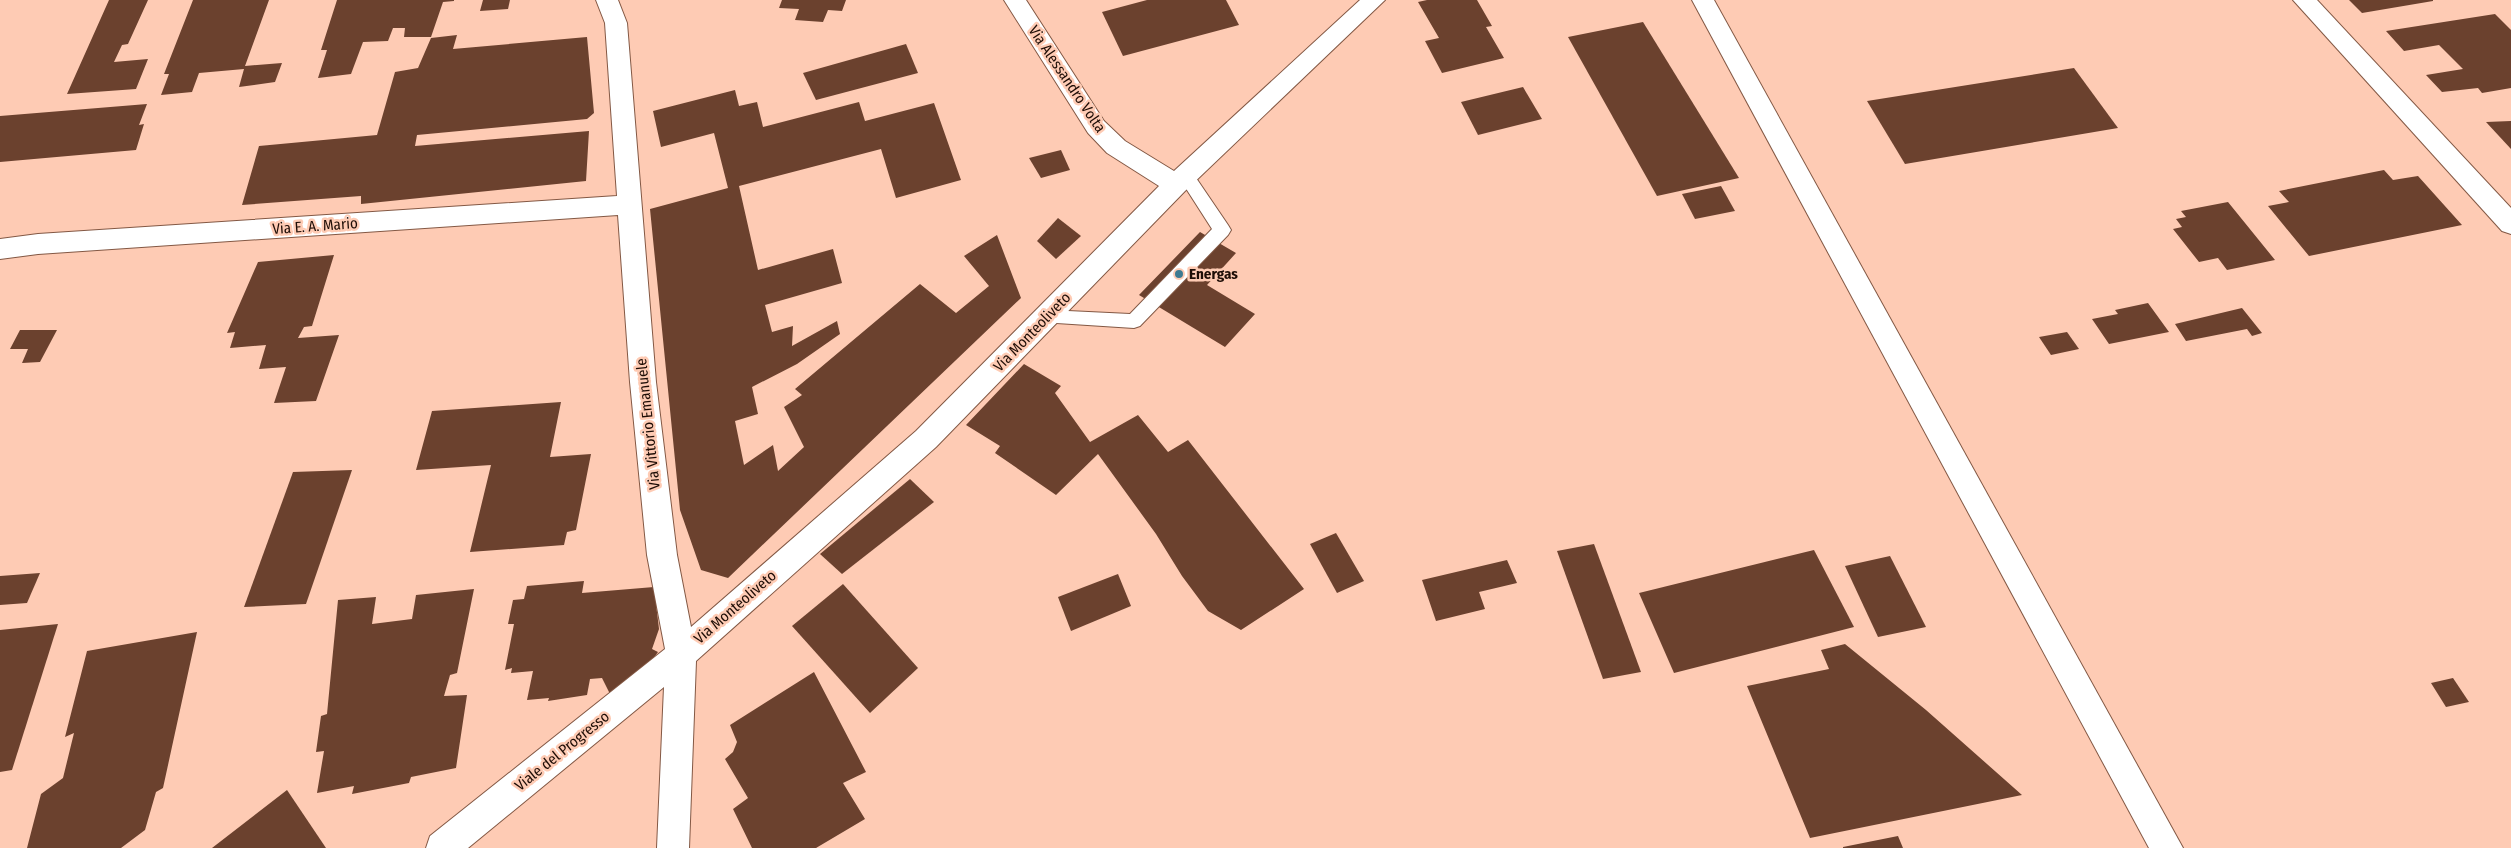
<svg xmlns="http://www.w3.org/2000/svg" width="2511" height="848" viewBox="0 0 2511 848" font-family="'Fira Sans Condensed',sans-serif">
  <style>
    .building { fill: #6b412e }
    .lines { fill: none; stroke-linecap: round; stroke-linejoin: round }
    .lane-casing { stroke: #835844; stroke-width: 2 }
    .street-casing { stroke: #835844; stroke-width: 2 }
    .lane { fill: #fff; fill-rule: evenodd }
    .street { fill: #fff; fill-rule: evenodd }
    .poi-dot { fill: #3e7b92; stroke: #fecbb4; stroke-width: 2 }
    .labels { text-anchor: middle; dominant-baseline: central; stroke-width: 5; stroke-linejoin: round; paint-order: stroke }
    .street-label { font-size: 15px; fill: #1e0d06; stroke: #fecbb4 }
    .poi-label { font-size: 15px; font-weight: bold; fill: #1e0d06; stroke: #fecbb4; text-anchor: start }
  </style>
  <rect width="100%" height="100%" fill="#fecbb4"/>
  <g class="building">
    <path d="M109,0H148L128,44L122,45L114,62L148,59L136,89L67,94Z"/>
    <path d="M193,0H269L245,66L282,63L275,82L239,87L244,69L199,73L192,92L161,95L169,74H164Z"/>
    <path d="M337,0H454V1L443,2L431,37H404L405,28H393L388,41L363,42L351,74L318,78L327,50H321Z"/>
    <path d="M483,0H510L508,9L480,11Z"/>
    <path d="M782,0H846L842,11L828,10L823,22L795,20L799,9L779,8Z"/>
    <path d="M1147,0H1226L1239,25L1123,56L1102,12Z"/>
    <path d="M1427,0H1477L1492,26L1486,27L1504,58L1442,73L1425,41L1439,38L1418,2Z"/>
    <path d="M2349,0H2433V1L2362,13Z"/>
    <path d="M2495,14L2511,30V88L2482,93L2478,88L2442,92L2426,75L2463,69L2439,45L2404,51L2386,31Z"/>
    <path d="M1643,22L1739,178L1657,196L1568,37Z"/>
    <path d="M457,35L453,49L587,37L594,113L587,119L417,135L415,146L589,131L586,181L361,204V196L242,205L259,146L377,135L395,72L418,68L431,38Z"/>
    <path d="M906,44L918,73L816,100L803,73Z"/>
    <path d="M2074,68L2118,128L1905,164L1867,101Z"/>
    <path d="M1523,87L1542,119L1478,135L1461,102Z"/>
    <path d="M735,90L739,106L757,102L763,127L859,102L865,121L934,103L961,180L896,198L881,149L739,186L758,270L833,249L842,283L765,305L772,332L793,326L792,346L837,321L840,334L797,364L752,387L758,414L735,421L744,465L773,445L778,471L804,447L784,407L802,395L795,389L920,284L956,313L989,286L964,256L997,235L1021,298L728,578L701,570L680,510L650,209L728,188L714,133L661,147L653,111Z"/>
    <path d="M147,104L139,125L144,124L136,150L0,162V116Z"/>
    <path d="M2511,121V149L2486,122Z"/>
    <path d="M1061,150L1070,170L1041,178L1029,158Z"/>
    <path d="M2384,170L2393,180L2418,176L2462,225L2309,256L2268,206L2289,202L2279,191Z"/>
    <path d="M1721,186L1735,211L1695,219L1682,194Z"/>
    <path d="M2228,202L2275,260L2227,270L2218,258L2199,262L2173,229L2182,227L2176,219L2186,217L2181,211Z"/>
    <path d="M1058,218L1081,236L1056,259L1037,241Z"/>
    <path d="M1200,232L1236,253L1207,285L1255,314L1225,347L1139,295Z"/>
    <path d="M334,255L312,326L304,327L298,338L339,335L316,401L274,403L286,367L259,369L266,345L230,348L235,332L227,333L258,262Z"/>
    <path d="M2148,303L2169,332L2109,344L2092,319L2118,314L2115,310Z"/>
    <path d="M2242,308L2262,333L2252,336L2247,329L2186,341L2175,324Z"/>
    <path d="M20,330H57L40,362L22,363L28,349H10Z"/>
    <path d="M2067,332L2079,349L2051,355L2039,337Z"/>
    <path d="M1024,364L1061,386L1055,393L1090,442L1138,415L1168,452L1188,440L1304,589L1241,630L1208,611L1182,576L1156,534L1098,454L1056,495L995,453L1000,446L966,425Z"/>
    <path d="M561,402L550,457L591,454L576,530L567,532L564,545L470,552L491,465L416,470L432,411Z"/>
    <path d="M352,470L306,604L244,607L293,472Z"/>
    <path d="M910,479L934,502L842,574L820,554Z"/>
    <path d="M1336,533L1364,581L1337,593L1310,544Z"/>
    <path d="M1594,544L1641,672L1603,679L1557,551Z"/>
    <path d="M1814,550L1854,627L1674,673L1639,593Z"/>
    <path d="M1890,556L1926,627L1878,637L1845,566Z"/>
    <path d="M1507,560L1517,583L1479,592L1485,609L1436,621L1422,580Z"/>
    <path d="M40,573L27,603L0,605V576Z"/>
    <path d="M1118,574L1131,606L1071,631L1058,597Z"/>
    <path d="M584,581L582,593L654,587L659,629L652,649L658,652L650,663L610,694L602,678L590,679L587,695L548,701L549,698L527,700L533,671L511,673L512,668L505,670L514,624H508L513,600L524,599L527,586Z"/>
    <path d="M843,584L918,668L870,713L792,626Z"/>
    <path d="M474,589L457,673L450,675L444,696L467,695L456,768L411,777L409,783L352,794L354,786L317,793L324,751L316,752L321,716L327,714L338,600L376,597L372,624L412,619L416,595Z"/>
    <path d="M58,624L12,770L0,772V630Z"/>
    <path d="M197,632L163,788L156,792L145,830L121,848H27L41,794L63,778L74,733L65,737L87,651Z"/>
    <path d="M1845,644L1926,710L2022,795L1810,838L1747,686L1829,669L1821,650Z"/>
    <path d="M814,672L866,772L843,783L865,819L816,848H752L733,809L748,798L725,759L733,752L737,742L730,725Z"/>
    <path d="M2453,678L2469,702L2446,707L2431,683Z"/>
    <path d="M287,790L326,848H212Z"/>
    <path d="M1898,836L1903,848H1843V847Z"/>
  </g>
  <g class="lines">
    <defs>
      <path id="lane" d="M1186,170L1192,172L1228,225L1231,230L1228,235L1140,326L1134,328L1041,322L1038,317L1041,312L1047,310L1130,314L1212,229L1178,176L1180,172Z"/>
      <g id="street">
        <path d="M596,0H618L627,23L656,382L677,555L691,627L916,431L1159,186L1107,153L1088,133L1004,0H1026L1104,121L1125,141L1174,171L1360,0H1385L1185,191L936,447L696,661L689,848H657L664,687L468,848H426L430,836L665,649L647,555L630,382L618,215L38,254L0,259V239L38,234L617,196L605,23Z"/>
        <path d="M1692,0H1714L2183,848H2149Z"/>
        <path d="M2293,0H2317L2511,208V234L2502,231Z"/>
      </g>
    </defs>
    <use href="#lane" class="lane-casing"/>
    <use href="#street" class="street-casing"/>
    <use href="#lane" class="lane"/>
    <use href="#street" class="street"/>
  </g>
  <circle class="poi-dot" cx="1179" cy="274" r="5"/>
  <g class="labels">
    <g class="street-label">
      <text transform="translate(1067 79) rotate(56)">Via Alessandro Volta</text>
      <text transform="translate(315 226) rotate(-4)">Via E. A. Mario</text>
      <text transform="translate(1032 332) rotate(-46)">Via Monteoliveto</text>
      <text transform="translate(648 424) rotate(-96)">Via Vittorio Emanuele</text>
      <text transform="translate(735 607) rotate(-41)">Via Monteoliveto</text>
      <text transform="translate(562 751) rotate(-39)">Viale del Progresso</text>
    </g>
    <g class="poi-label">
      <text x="1189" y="274">Energas</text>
    </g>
  </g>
</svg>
